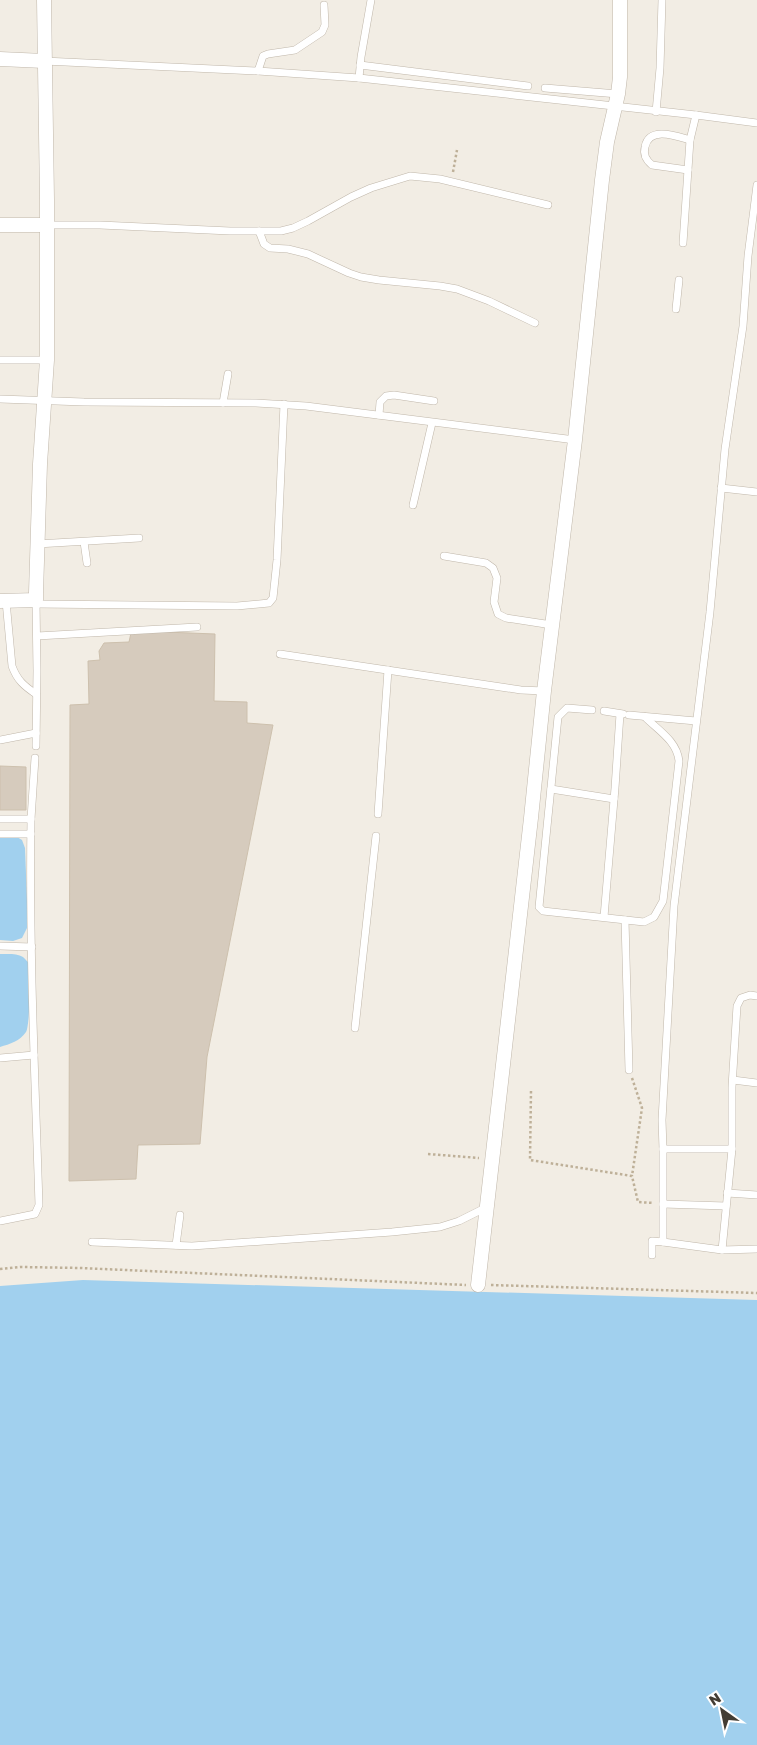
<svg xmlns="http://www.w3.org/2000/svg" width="757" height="1745" viewBox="0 0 757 1745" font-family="'Golos Text',sans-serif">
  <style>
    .water { fill: #a1d0ee }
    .building { fill: #d6cbbd; stroke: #cdc0ad }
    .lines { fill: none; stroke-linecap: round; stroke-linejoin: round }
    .lane-casing { stroke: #c0b7aa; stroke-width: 8 }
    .street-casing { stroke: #c0b7aa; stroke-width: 15 }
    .path { stroke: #beb098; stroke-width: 2.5; stroke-dasharray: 2.5 2.5; stroke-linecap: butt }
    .lane { stroke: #fff; stroke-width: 7 }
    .street { stroke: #fff; stroke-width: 14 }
  </style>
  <rect width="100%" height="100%" fill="#f2ede4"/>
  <g class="water">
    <path d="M0,836L17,837L22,840L25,848L28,926L22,938L13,941L0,940Z"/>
    <path d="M0,954C7,954 17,953 23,957C23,957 28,962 28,962C31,970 30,1026 26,1032C20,1041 10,1044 0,1047Z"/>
    <path d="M83,1280L757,1300V1745H0V1286Z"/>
  </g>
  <g class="building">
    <path d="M140,631L215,634L214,701L247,702V723L273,725L207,1057L200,1144L138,1145L136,1179L69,1181L70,705L89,704L88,661L100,660L99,651L104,643L129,642L131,633Z"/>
    <path d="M0,766L26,767V810H0Z"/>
  </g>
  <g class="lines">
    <defs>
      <g id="lane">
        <path d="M44,61L258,71L359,78L696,115L757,123"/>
        <path d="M360,65L528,86"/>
        <path d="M258,71L263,56L268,54L295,50L322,32L325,25L324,5"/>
        <path d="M359,78L361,57L371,0"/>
        <path d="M545,88L618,94"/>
        <path d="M656,112L660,68L662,0"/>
        <path d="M688,170L652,165C646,160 643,155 645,147C649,126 676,136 690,140"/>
        <path d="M47,225H100L230,231H281L293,228L308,221L351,197L371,188L410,176L440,179L548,205"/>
        <path d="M259,231L264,244L270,248L288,249L308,254L349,273L361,277L379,280L440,286L457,289L489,301L535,323"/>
        <path d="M683,243L690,140L696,115"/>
        <path d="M676,309L679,280"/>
        <path d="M0,360H47"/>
        <path d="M0,399L84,402L256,403L306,406L575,440"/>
        <path d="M223,403L228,374"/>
        <path d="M379,415L380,402L386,396L394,395L434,401"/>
        <path d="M721,488L757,492"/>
        <path d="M413,505L432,423"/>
        <path d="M84,542L87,563"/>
        <path d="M37,544L139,538"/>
        <path d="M444,556L486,563L493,568L497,578L494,602L498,614L506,618L552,625"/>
        <path d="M6,601L12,666C17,680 24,686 36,694"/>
        <path d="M36,604L237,606L269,603L273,598L277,560L284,404"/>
        <path d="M37,636L197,627"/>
        <path d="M280,654L521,690L544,691"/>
        <path d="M592,710L567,708L558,717L539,907L543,911L644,922L654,917L663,901L679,761C677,741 658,730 645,717"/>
        <path d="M604,711L623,714"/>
        <path d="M629,715L696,721"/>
        <path d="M0,740L36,733"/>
        <path d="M36,746L37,671L36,601"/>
        <path d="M551,789L614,799"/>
        <path d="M378,814L388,670"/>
        <path d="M0,819H31L35,758"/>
        <path d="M0,834H31"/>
        <path d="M604,917L615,788L620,714"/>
        <path d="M625,920L629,1070"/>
        <path d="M0,946L32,947"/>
        <path d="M355,1028L376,836"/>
        <path d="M0,1058L34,1055"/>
        <path d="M733,1080L757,1083"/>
        <path d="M663,1149H732"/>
        <path d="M727,1193L757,1195"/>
        <path d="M663,1204L726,1206"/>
        <path d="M0,1221L35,1214L39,1205C35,1077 29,948 31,819"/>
        <path d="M92,1242L192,1246L392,1232L440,1227L459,1221L487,1207"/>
        <path d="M663,1242L722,1250L757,1249"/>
        <path d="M176,1245L180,1215"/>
        <path d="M722,1250L732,1149V1087L737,1006L741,998L750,995L757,996"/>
        <path d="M652,1255V1241L663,1242V1149L662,1120L674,906L710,612L725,449L743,326L748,256L757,185"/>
      </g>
      <g id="street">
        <path d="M0,59L44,61"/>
        <path d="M0,225H46"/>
        <path d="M0,601L36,600V593L40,464L47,360V200L44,0"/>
        <path d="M478,1285L531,818L544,691L575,440L602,180L607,142L618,94L620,77V0"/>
      </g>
    </defs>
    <use href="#lane" class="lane-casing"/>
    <use href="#street" class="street-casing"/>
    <g class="path">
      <path d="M453,172L457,150"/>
      <path d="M632,1078L642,1108L632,1176"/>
      <path d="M531,1091L530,1160L632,1176L638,1202L654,1203"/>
      <path d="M428,1154L479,1158"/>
      <path d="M0,1269L21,1267L80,1268L466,1285"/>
      <path d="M491,1285L757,1293"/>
    </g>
    <use href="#lane" class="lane"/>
    <use href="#street" class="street"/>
  </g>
  <g transform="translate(722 1710) rotate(327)" stroke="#ffffff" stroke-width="4" paint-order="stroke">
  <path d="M0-4L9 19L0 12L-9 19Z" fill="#433d34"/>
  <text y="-8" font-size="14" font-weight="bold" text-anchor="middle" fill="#433d34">N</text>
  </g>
</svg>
